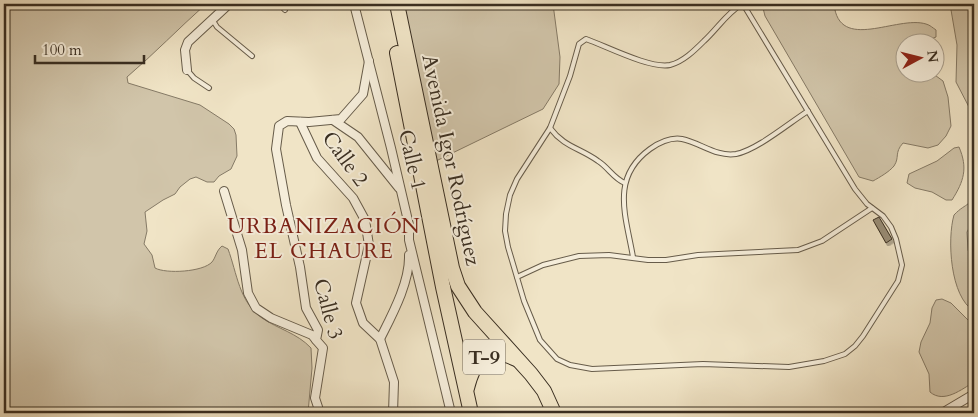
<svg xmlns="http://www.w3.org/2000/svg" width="978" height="417" viewBox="0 0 978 417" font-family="Cardo,serif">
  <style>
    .green { fill: #d1c5aa; stroke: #857a66 }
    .building { fill: #988d77; stroke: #392e21; filter: url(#shadow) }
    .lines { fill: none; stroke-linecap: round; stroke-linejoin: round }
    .lane-casing { stroke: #675c4a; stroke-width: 6 }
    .street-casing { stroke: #675c4a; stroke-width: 10 }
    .highway-casing { stroke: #392e21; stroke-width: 16 }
    .lane { stroke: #f5edda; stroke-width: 4 }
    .street { stroke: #f5edda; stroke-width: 8 }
    .highway { stroke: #f0e4c6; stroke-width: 14 }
    .labels { text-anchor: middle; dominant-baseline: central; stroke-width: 4; stroke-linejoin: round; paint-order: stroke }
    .shield { fill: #f5edda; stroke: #716758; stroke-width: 1 }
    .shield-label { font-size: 20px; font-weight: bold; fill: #392e21 }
    .street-label { font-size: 21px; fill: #392e21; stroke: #f5edda }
    .neighbourhood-label { font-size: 22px; letter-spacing: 1px; fill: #7a1f14; stroke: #f5edda }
  </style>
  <defs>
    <filter id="shadow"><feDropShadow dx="2" dy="3.5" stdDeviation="0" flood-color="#0004"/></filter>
  </defs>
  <rect width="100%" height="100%" fill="#f0e4c6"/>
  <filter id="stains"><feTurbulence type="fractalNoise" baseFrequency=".004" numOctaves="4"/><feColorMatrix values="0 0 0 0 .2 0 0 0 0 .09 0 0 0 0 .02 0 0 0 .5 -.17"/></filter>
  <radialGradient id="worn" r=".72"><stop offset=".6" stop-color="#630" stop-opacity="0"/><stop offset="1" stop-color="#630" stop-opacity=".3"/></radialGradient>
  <g class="green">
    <path d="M4,4H206C179,28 154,54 127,77L128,83L200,105L229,124L234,129L236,135L237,156L231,169L219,176L214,182H207L196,177L190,179L180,187L175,194L163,200L145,212L147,231L144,244L152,255L155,268C166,274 203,272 212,262C216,257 216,251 222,246L228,249C237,273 239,302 262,318C278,329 297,333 311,348L312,368L308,413H4Z"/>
    <path d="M403,4H553L560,57L559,84L543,109L436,161Z"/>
    <path d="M764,4H834C839,53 897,15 926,24C930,25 933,28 936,30V37L931,39L917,37L905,40C902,49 906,63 906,72L932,73L943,81L948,97L951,126L946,136L938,145L928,148L903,143C894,153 900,157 894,166C889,172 880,177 873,181L859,177L765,16L763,8Z"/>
    <path d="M950,4H974V144L970,109L956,82L957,45Z"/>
    <path d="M959,147C968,168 964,181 952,200H946L932,192L915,188L907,183L909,174L937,161L954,148Z"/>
    <path d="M974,185V219L967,232L968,250L974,268V311C950,297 947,239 954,215C967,201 972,209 974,185Z"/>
    <path d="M942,299L951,303L974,326V382C962,389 944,404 930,392L929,374L919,352L921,342L930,323L932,308L936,300Z"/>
  </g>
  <path class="building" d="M879,217L892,239L886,243L873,220Z"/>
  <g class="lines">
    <defs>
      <g id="lane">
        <path d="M279,4L285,10"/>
        <path d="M742,4C727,13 717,29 704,41C695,50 683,62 670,65C650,69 606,46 586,39L579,44L570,76L550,128L517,179L510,195L506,214L505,231L508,247L524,301L540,340L557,359L570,365L592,369L703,364L789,367L824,361L845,354L855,346L863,336L898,281L902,265L896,239L891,227L883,216L867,204L855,189L743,4"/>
        <path d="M212,19L217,27L252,56"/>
        <path d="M188,71L194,78L209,88"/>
        <path d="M550,128C564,147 580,148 598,161C608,167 614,179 625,183"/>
        <path d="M633,257C626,216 610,178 650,149C660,142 670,137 682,139C701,143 716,157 736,154C757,150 789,123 808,111"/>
        <path d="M517,277L543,265L579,256L609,255L648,260H666L698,255L798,250L822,241L872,208"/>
      </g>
      <g id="street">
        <path d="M354,4L391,148L409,225V240L451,413"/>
        <path d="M187,70L185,50L188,42L229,4"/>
        <path d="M333,120L358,137L399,188"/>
        <path d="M300,122L317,158L353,198L365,220L369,245L356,303L363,323L380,339L394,382L393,413"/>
        <path d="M224,191L242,250L248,293L256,308L271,318L312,335L316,340"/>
        <path d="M380,339C392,315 410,282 409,255"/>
        <path d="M320,413L315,398L323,348L316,340L318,330L306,308L300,267L286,205L276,149L279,126L287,121L309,122L341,119L363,94L369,61"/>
        <path d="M942,413L974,394"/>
      </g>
      <g id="highway">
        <path d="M397,4L452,268L458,286L475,312L531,374L544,391L554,413"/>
        <path d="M397,53L443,287L471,413"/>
        <path d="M467,388C474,360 487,345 516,359"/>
      </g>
    </defs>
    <use href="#lane" class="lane-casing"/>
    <use href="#street" class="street-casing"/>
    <use href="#highway" class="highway-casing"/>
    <use href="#lane" class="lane"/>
    <use href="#street" class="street"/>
    <use href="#highway" class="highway"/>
  </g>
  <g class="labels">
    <rect class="shield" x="463" y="339.5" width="42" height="35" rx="4"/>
    <g class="shield-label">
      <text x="484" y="357">T-9</text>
    </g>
    <g class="street-label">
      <text transform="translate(345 159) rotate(54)">Calle 2</text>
      <text transform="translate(412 160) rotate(77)">Calle 1</text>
      <text transform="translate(451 160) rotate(78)">Avenida Igor Rodríguez</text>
      <text transform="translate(328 309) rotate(75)">Calle 3</text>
    </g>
    <g class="neighbourhood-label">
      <text x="324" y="226">URBANIZACIÓN<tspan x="324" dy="25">EL CHAURE</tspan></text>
    </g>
  </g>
  <rect width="978" height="417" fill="none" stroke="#f0e4c6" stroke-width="20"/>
  <rect x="5" y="5" width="968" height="407" fill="none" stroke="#392e21" stroke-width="2.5"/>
  <rect x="10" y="10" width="958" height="397" fill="none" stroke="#392e21"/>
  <g transform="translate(920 58) rotate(83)"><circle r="24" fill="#f5edda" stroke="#aaa190"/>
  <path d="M0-4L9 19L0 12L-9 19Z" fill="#8f2418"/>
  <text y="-8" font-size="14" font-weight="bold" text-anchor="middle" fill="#392e21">N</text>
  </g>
  <path d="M35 55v8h109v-8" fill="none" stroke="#392e21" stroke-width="2.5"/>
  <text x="42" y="55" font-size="15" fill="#392e21" stroke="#f5edda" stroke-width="4" paint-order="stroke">100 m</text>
  <rect width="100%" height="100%" filter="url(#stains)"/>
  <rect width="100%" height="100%" fill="url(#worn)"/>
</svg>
